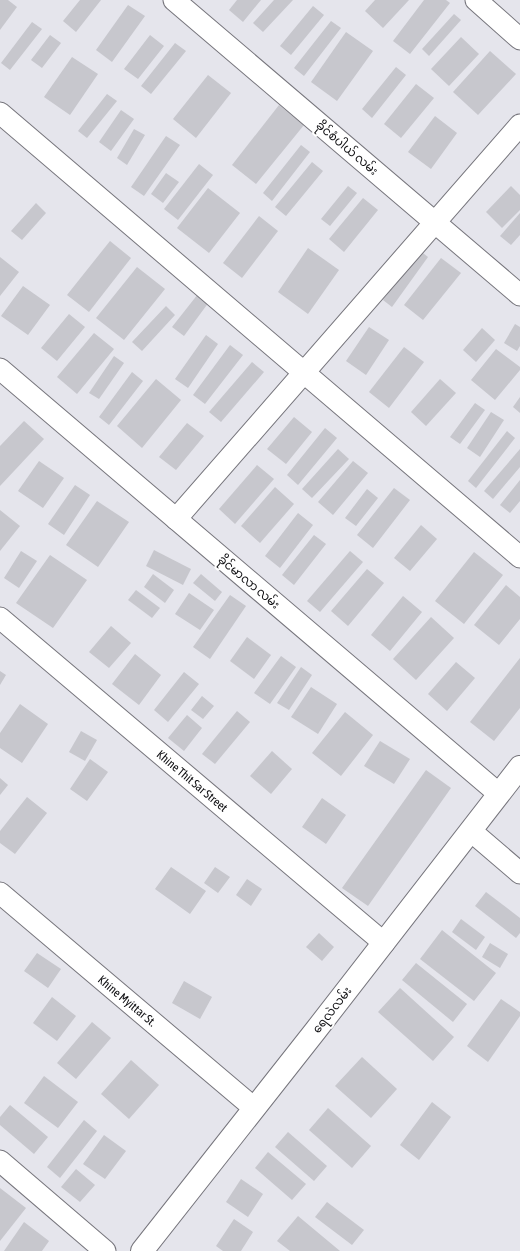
<svg xmlns="http://www.w3.org/2000/svg" width="520" height="1251" viewBox="0 0 520 1251" font-family="'Asap Condensed','Noto Sans Myanmar',sans-serif">
  <style>
    .building { fill: #c7c7cd }
    .lines { fill: none; stroke-linecap: round; stroke-linejoin: round }
    .street-casing { stroke: #76757c; stroke-width: 23 }
    .secondary-casing { stroke: #76757c; stroke-width: 24 }
    .street { stroke: #fff; stroke-width: 21 }
    .secondary { stroke: #fff; stroke-width: 22 }
    .labels { text-anchor: middle; dominant-baseline: central; stroke-width: 4; stroke-linejoin: round; paint-order: stroke }
    .street-label { font-size: 12px; fill: #0d0d10; stroke: #fff }
  </style>
  <rect width="100%" height="100%" fill="#e5e5ec"/>
  <g class="building">
    <path d="M0,0H8L17,7L0,30Z"/>
    <path d="M80,0H101L76,32L63,21Z"/>
    <path d="M237,0H261L243,22L229,10Z"/>
    <path d="M274,0H293L263,32L253,23Z"/>
    <path d="M375,0H409L383,28L365,11Z"/>
    <path d="M424,0H446L450,3L410,54L393,41Z"/>
    <path d="M128,5L145,16L112,62L96,50Z"/>
    <path d="M313,6L324,15L291,55L280,46Z"/>
    <path d="M454,14L461,20L429,56L422,49Z"/>
    <path d="M331,21L341,28L304,76L294,68Z"/>
    <path d="M32,22L42,29L10,70L1,63Z"/>
    <path d="M346,32L373,51L337,101L311,82Z"/>
    <path d="M50,35L61,43L42,68L31,60Z"/>
    <path d="M150,35L164,46L138,79L124,69Z"/>
    <path d="M461,37L479,54L449,86L431,69Z"/>
    <path d="M175,43L186,51L151,94L141,86Z"/>
    <path d="M490,51L516,74L478,115L453,92Z"/>
    <path d="M72,57L98,74L70,115L44,97Z"/>
    <path d="M396,67L406,75L372,118L362,109Z"/>
    <path d="M208,75L231,93L196,138L173,119Z"/>
    <path d="M416,84L434,98L401,138L384,124Z"/>
    <path d="M107,94L117,101L87,138L78,131Z"/>
    <path d="M279,105L304,125L256,184L232,165Z"/>
    <path d="M121,110L134,119L111,151L99,142Z"/>
    <path d="M435,116L457,133L431,169L408,152Z"/>
    <path d="M134,129L145,135L127,165L117,158Z"/>
    <path d="M166,136L180,145L144,196L131,187Z"/>
    <path d="M301,145L310,152L272,201L263,193Z"/>
    <path d="M312,162L323,171L286,216L275,207Z"/>
    <path d="M199,164L213,175L178,220L164,209Z"/>
    <path d="M166,173L179,182L163,203L151,194Z"/>
    <path d="M348,186L357,193L330,226L321,219Z"/>
    <path d="M511,186L520,195V210L502,228L486,212Z"/>
    <path d="M208,188L240,213L209,253L177,228Z"/>
    <path d="M363,198L378,210L344,252L329,239Z"/>
    <path d="M36,203L46,213L22,240L11,231Z"/>
    <path d="M520,213V235L511,245L500,236Z"/>
    <path d="M259,216L278,231L242,278L223,263Z"/>
    <path d="M110,241L131,258L89,312L67,295Z"/>
    <path d="M308,248L339,270L308,314L278,292Z"/>
    <path d="M419,250L428,257L392,307L383,300Z"/>
    <path d="M0,257L19,272L0,296Z"/>
    <path d="M441,258L461,273L423,320L404,305Z"/>
    <path d="M137,267L165,289L124,340L96,318Z"/>
    <path d="M23,286L50,305L28,335L1,316Z"/>
    <path d="M198,294L209,302L184,336L172,327Z"/>
    <path d="M166,306L175,315L142,351L132,342Z"/>
    <path d="M69,314L85,327L57,361L41,348Z"/>
    <path d="M515,324L520,327V346L517,351L504,343Z"/>
    <path d="M369,327L389,340L366,375L346,361Z"/>
    <path d="M482,328L495,340L476,362L463,350Z"/>
    <path d="M94,333L114,349L77,394L57,377Z"/>
    <path d="M206,335L218,344L188,388L175,379Z"/>
    <path d="M230,345L243,355L205,404L193,395Z"/>
    <path d="M404,347L424,362L389,408L369,392Z"/>
    <path d="M496,349L520,367V370L495,400L471,380Z"/>
    <path d="M114,356L124,363L99,399L89,393Z"/>
    <path d="M252,362L264,372L221,422L209,412Z"/>
    <path d="M132,372L143,381L109,425L99,417Z"/>
    <path d="M156,379L181,400L142,448L117,426Z"/>
    <path d="M440,379L456,393L426,426L411,412Z"/>
    <path d="M520,397V413L513,407Z"/>
    <path d="M475,403L485,410L460,444L450,437Z"/>
    <path d="M491,412L504,420L480,457L467,448Z"/>
    <path d="M294,417L312,432L286,464L267,449Z"/>
    <path d="M24,421L44,439L0,486V446Z"/>
    <path d="M187,423L204,436L176,470L159,457Z"/>
    <path d="M325,428L337,438L298,485L287,475Z"/>
    <path d="M507,431L515,438L476,488L468,481Z"/>
    <path d="M338,449L349,459L312,498L302,489Z"/>
    <path d="M520,449V467L493,499L484,491Z"/>
    <path d="M39,461L64,478L43,508L18,491Z"/>
    <path d="M353,461L368,473L333,515L318,502Z"/>
    <path d="M257,465L274,479L235,524L219,509Z"/>
    <path d="M520,480V501L510,513L500,505Z"/>
    <path d="M75,485L90,495L64,535L48,524Z"/>
    <path d="M275,487L294,504L260,543L241,526Z"/>
    <path d="M394,488L410,500L373,548L357,535Z"/>
    <path d="M367,489L378,498L356,526L345,518Z"/>
    <path d="M97,501L129,522L98,567L66,545Z"/>
    <path d="M0,510L20,526L0,551Z"/>
    <path d="M298,513L313,525L280,568L265,556Z"/>
    <path d="M421,525L437,539L410,571L394,558Z"/>
    <path d="M314,535L326,544L294,585L282,575Z"/>
    <path d="M154,550L191,569L183,585L146,566Z"/>
    <path d="M21,551L37,561L19,588L4,578Z"/>
    <path d="M350,551L363,562L320,612L307,601Z"/>
    <path d="M474,552L503,575L464,624L435,601Z"/>
    <path d="M50,555L87,580L53,628L16,603Z"/>
    <path d="M367,569L384,583L348,626L331,611Z"/>
    <path d="M153,574L174,590L165,603L144,587Z"/>
    <path d="M201,574L222,592L215,601L193,583Z"/>
    <path d="M506,585L520,597V619L499,645L474,625Z"/>
    <path d="M136,590L160,608L152,618L128,600Z"/>
    <path d="M189,593L214,610L200,630L175,614Z"/>
    <path d="M230,595L246,606L210,659L193,647Z"/>
    <path d="M403,596L422,612L390,651L371,635Z"/>
    <path d="M431,617L454,638L416,680L393,659Z"/>
    <path d="M111,626L131,643L109,668L89,652Z"/>
    <path d="M247,637L271,655L254,679L230,661Z"/>
    <path d="M135,654L161,675L139,705L112,684Z"/>
    <path d="M281,656L296,667L270,704L254,693Z"/>
    <path d="M520,658V708L494,741L470,722Z"/>
    <path d="M456,662L475,678L447,711L428,694Z"/>
    <path d="M301,667L312,675L289,710L277,703Z"/>
    <path d="M0,671L6,675L0,685Z"/>
    <path d="M184,672L199,684L168,722L154,710Z"/>
    <path d="M311,687L337,704L318,734L291,717Z"/>
    <path d="M202,696L214,706L203,719L191,710Z"/>
    <path d="M20,704L48,724L22,763L0,748V733Z"/>
    <path d="M237,711L250,722L215,764L202,754Z"/>
    <path d="M345,712L373,735L341,776L312,753Z"/>
    <path d="M187,715L202,728L184,751L168,738Z"/>
    <path d="M81,731L97,740L85,761L69,752Z"/>
    <path d="M380,741L410,759L394,784L364,766Z"/>
    <path d="M272,751L292,769L271,794L250,776Z"/>
    <path d="M90,759L108,772L87,801L70,789Z"/>
    <path d="M426,770L451,788L368,906L342,888Z"/>
    <path d="M0,778L8,785L0,795Z"/>
    <path d="M27,797L47,813L15,854L0,843V831Z"/>
    <path d="M322,798L346,815L326,844L302,827Z"/>
    <path d="M171,867L206,891L190,914L155,889Z"/>
    <path d="M215,867L230,877L218,893L204,883Z"/>
    <path d="M247,879L262,889L251,906L236,895Z"/>
    <path d="M486,892L520,918V933L516,938L475,906Z"/>
    <path d="M461,919L485,937L476,950L452,932Z"/>
    <path d="M442,930L496,973L474,1001L420,959Z"/>
    <path d="M319,933L334,947L322,961L306,947Z"/>
    <path d="M490,943L508,954L500,968L482,957Z"/>
    <path d="M37,953L61,969L48,988L24,971Z"/>
    <path d="M416,963L467,1004L453,1022L402,980Z"/>
    <path d="M184,981L212,997L200,1019L172,1003Z"/>
    <path d="M400,988L454,1037L433,1061L378,1012Z"/>
    <path d="M52,997L76,1016L57,1041L33,1023Z"/>
    <path d="M501,999L520,1012V1016L488,1062L467,1046Z"/>
    <path d="M92,1022L111,1038L76,1079L57,1063Z"/>
    <path d="M362,1057L397,1089L371,1118L335,1086Z"/>
    <path d="M131,1060L159,1085L129,1119L101,1094Z"/>
    <path d="M44,1076L78,1102L58,1128L24,1103Z"/>
    <path d="M432,1102L451,1117L419,1160L400,1145Z"/>
    <path d="M10,1105L48,1137L34,1154L0,1125V1117Z"/>
    <path d="M328,1108L371,1146L352,1168L309,1130Z"/>
    <path d="M84,1120L97,1131L60,1178L47,1167Z"/>
    <path d="M288,1132L327,1166L314,1181L275,1147Z"/>
    <path d="M104,1135L126,1151L105,1179L83,1164Z"/>
    <path d="M268,1152L306,1184L292,1200L255,1168Z"/>
    <path d="M76,1169L95,1185L80,1202L61,1187Z"/>
    <path d="M241,1179L263,1194L248,1217L226,1202Z"/>
    <path d="M0,1188L26,1208L0,1241Z"/>
    <path d="M327,1202L364,1230L352,1245L315,1217Z"/>
    <path d="M298,1216L340,1251H290L277,1241Z"/>
    <path d="M234,1219L253,1232L241,1251H223L216,1246Z"/>
    <path d="M24,1222L49,1241L42,1251H4Z"/>
  </g>
  <g class="lines">
    <defs>
      <g id="street">
        <path d="M174,0L520,295"/>
        <path d="M476,0L520,39"/>
        <path d="M0,113L520,557"/>
        <path d="M0,369L499,794"/>
        <path d="M176,519L520,125"/>
        <path d="M0,618L384,943"/>
        <path d="M471,831L520,873"/>
        <path d="M0,893L254,1108"/>
        <path d="M0,1161L105,1251"/>
      </g>
      <path id="secondary" d="M142,1251L316,1030L520,767"/>
    </defs>
    <use href="#street" class="street-casing"/>
    <use href="#secondary" class="secondary-casing"/>
    <use href="#street" class="street"/>
    <use href="#secondary" class="secondary"/>
  </g>
  <g class="labels">
    <g class="street-label">
      <text transform="translate(347 148) rotate(40)">ခိုင်စံပါယ် လမ်း</text>
      <text transform="translate(249 582) rotate(40)">ခိုင်မာလာ လမ်း</text>
      <text transform="translate(192 781) rotate(40)">Khine Thit Sar Street</text>
      <text transform="translate(127 1001) rotate(40)">Khine Myittar St.</text>
      <text transform="translate(332 1010) rotate(-52)">ရေလဲလမ်း</text>
    </g>
  </g>
</svg>
